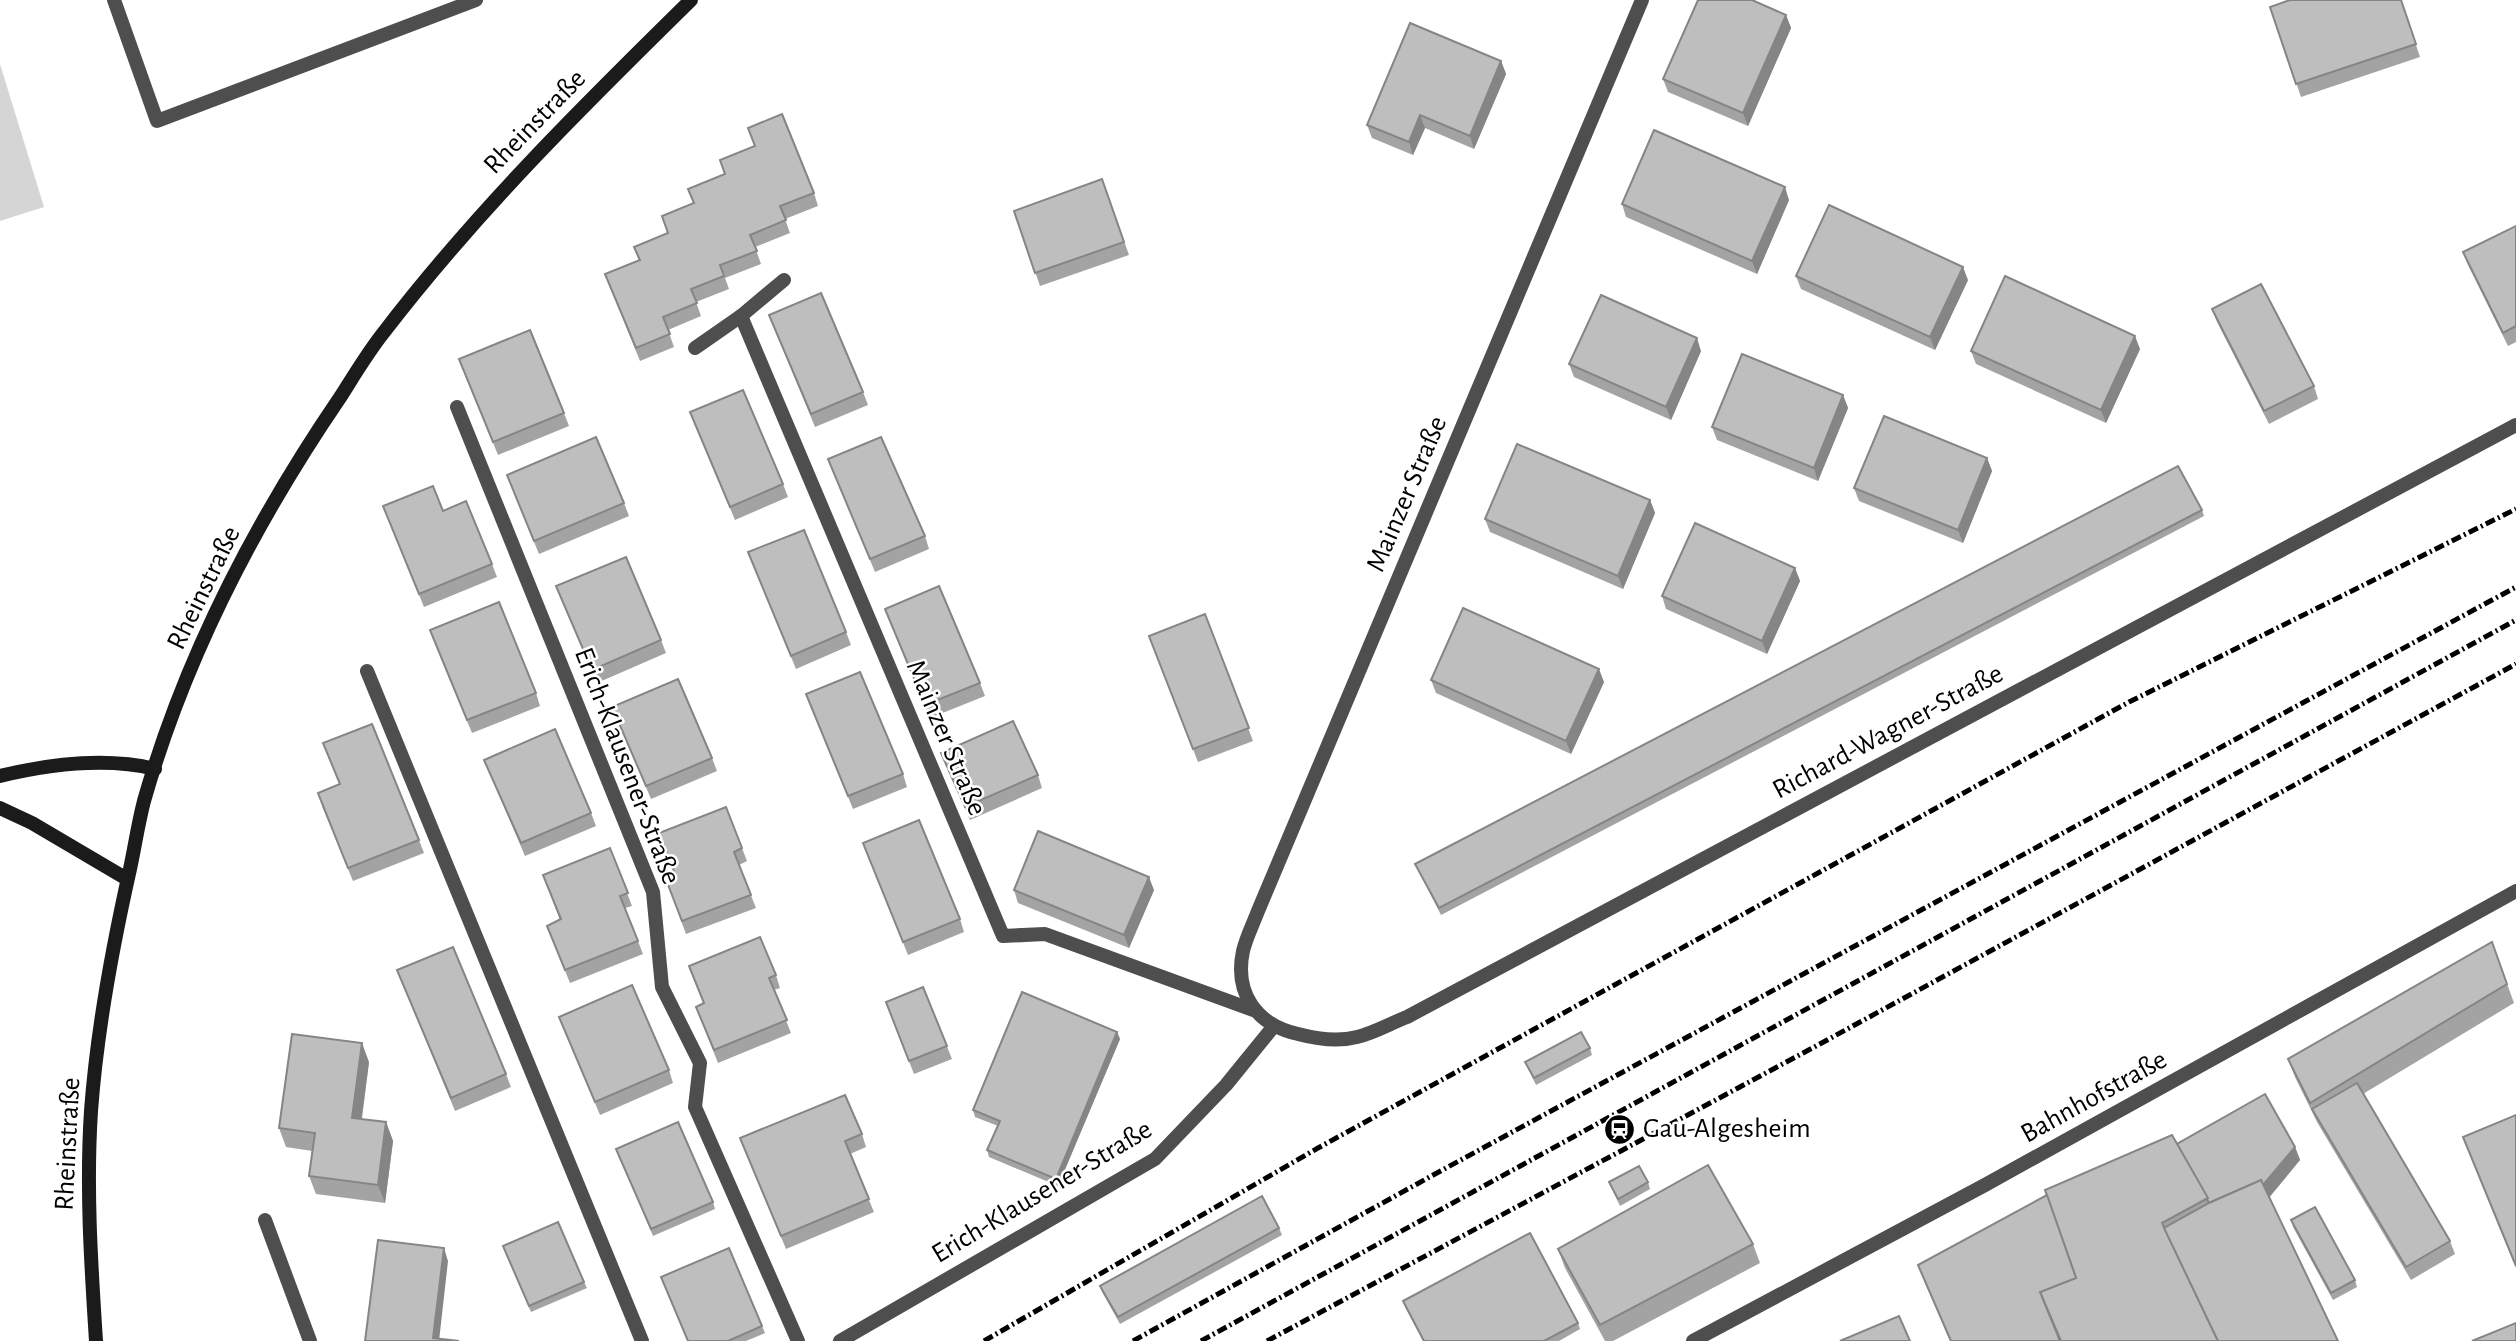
<svg xmlns="http://www.w3.org/2000/svg" width="2516" height="1341" viewBox="0 0 2516 1341" font-family="'Alegreya Sans',sans-serif">
  <style>
    .grass { fill: #d5d5d5 }
    .lines { fill: none; stroke-linecap: round; stroke-linejoin: round }
    .lane { stroke: #4e4e4e; stroke-width: 14 }
    .street { stroke: #4e4e4e; stroke-width: 14 }
    .secondary { stroke: #1b1b1b; stroke-width: 14 }
    .rail { stroke: #000; stroke-width: 5; stroke-dasharray: 10 3.5 2 3.5; stroke-linecap: butt }
    .wall { fill: #a3a3a3 }
    .shaded-wall { fill: #858585 }
    .building { fill: #bebebe; stroke: #858585; stroke-width: 2 }
    .labels { text-anchor: middle; dominant-baseline: central; stroke-width: 5; stroke-linejoin: round; paint-order: stroke }
    .street-label { font-size: 28px; fill: #000; stroke: #fff }
    .poi-label { font-size: 28px; fill: #000; stroke: #fff; text-anchor: start }
  </style>
  <rect width="100%" height="100%" fill="#fff"/>
  <path class="grass" d="M0,64L44,207L0,221Z"/>
  <g class="lines">
    <g class="lane">
      <path d="M114,0L157,121L476,0"/>
      <path d="M741,316L1003,936L1045,934L1253,1010"/>
      <path d="M695,348L741,316L784,280"/>
      <path d="M457,407L653,892L662,987L700,1063L695,1107L798,1341"/>
      <path d="M367,671L642,1341"/>
      <path d="M265,1220L310,1341"/>
    </g>
    <g class="street">
      <path d="M1642,0L1258,911C1253,924 1246,938 1243,951C1234,994 1257,1025 1298,1034C1317,1039 1338,1042 1357,1037C1374,1033 1391,1023 1407,1017L2516,425"/>
      <path d="M840,1341L1155,1159L1226,1085L1274,1026"/>
      <path d="M1693,1341L1985,1185L2516,891"/>
    </g>
    <g class="secondary">
      <path d="M0,776C50,764 105,757 155,769"/>
      <path d="M0,808L32,823L127,879"/>
      <path d="M96,1341C91,1264 86,1188 91,1111C97,1029 112,949 130,869C135,846 138,824 144,801C185,657 257,519 341,396C355,374 368,352 384,332C476,212 583,106 691,0"/>
    </g>
    <g class="rail">
      <path d="M984,1341L1318,1148L2129,702L2516,509"/>
      <path d="M1133,1341L1435,1174L2516,587"/>
      <path d="M1201,1341L2516,620"/>
      <path d="M1267,1341L1818,1045L2516,664"/>
    </g>
  </g>
  <g class="wall">
    <path d="M2401,0L2420,57L2301,97L2270,7Z"/>
    <path d="M1786,15L1791,28L1748,126L1668,92L1663,79Z"/>
    <path d="M1501,61L1506,74L1474,149L1425,128L1413,155L1372,138L1367,125Z"/>
    <path d="M1102,179L1129,255L1040,286L1014,211Z"/>
    <path d="M814,193L818,206L785,219L790,233L755,247L761,264L725,278L729,289L696,302L701,316L668,330L674,347L640,361L605,274L639,261L634,247L668,233L694,203Z"/>
    <path d="M1789,200L1757,274L1626,217L1622,204Z"/>
    <path d="M2516,226V342L2508,346L2468,265L2463,252Z"/>
    <path d="M1796,276L1968,280L1935,350L1801,289Z"/>
    <path d="M2212,309L2314,386L2318,399L2269,424L2217,322Z"/>
    <path d="M769,315L863,392L868,405L815,427Z"/>
    <path d="M2140,349L2106,423L1976,364L1971,351Z"/>
    <path d="M1701,351L1671,420L1574,377L1569,364Z"/>
    <path d="M459,359L564,413L569,426L498,455Z"/>
    <path d="M1843,395L1848,408L1818,481L1717,440L1712,427Z"/>
    <path d="M690,412L783,484L788,497L735,520Z"/>
    <path d="M1987,458L1992,471L1963,543L1859,501L1854,488Z"/>
    <path d="M828,459L925,536L929,549L875,572Z"/>
    <path d="M507,475L624,503L629,516L539,554Z"/>
    <path d="M1650,500L1655,513L1623,589L1490,532L1485,519Z"/>
    <path d="M383,506L443,511L492,564L497,577L424,607Z"/>
    <path d="M2202,510L2204,516L1441,915L1418,870L1415,864Z"/>
    <path d="M748,552L846,632L851,645L796,669Z"/>
    <path d="M1795,568L1800,581L1767,654L1666,609L1662,596Z"/>
    <path d="M556,586L661,640L666,653L597,683Z"/>
    <path d="M885,609L980,683L985,696L930,718Z"/>
    <path d="M1205,614L1253,741L1198,762L1149,636Z"/>
    <path d="M435,643L536,693L540,706L472,733Z"/>
    <path d="M1431,680L1604,682L1571,754L1436,693Z"/>
    <path d="M806,694L903,774L907,787L853,809Z"/>
    <path d="M612,707L712,758L717,771L651,799Z"/>
    <path d="M941,753L1038,775L1042,788L970,820Z"/>
    <path d="M484,760L591,813L596,826L525,856Z"/>
    <path d="M339,785L419,840L424,853L353,881L322,806Z"/>
    <path d="M726,807L747,861L739,865L756,908L686,934L665,877L675,874Z"/>
    <path d="M863,843L960,919L964,932L908,955Z"/>
    <path d="M610,848L632,906L625,908L643,954L570,983L547,926L560,920L543,875Z"/>
    <path d="M1014,890H1154L1129,948L1018,903Z"/>
    <path d="M2492,942L2514,1003L2363,1094L2450,1241L2455,1254L2411,1280L2317,1122L2295,1077L2288,1059Z"/>
    <path d="M397,970L506,1074L511,1087L455,1111Z"/>
    <path d="M776,975L780,988L774,990L791,1033L718,1063L696,1007Z"/>
    <path d="M923,987L952,1059L914,1074L886,1002Z"/>
    <path d="M559,1017L669,1070L673,1083L600,1115Z"/>
    <path d="M1117,1032L1120,1039L1058,1186L989,1157L987,1150L998,1126L975,1117L973,1110Z"/>
    <path d="M1590,1048L1592,1055L1536,1085L1525,1062Z"/>
    <path d="M369,1062L362,1119L386,1122L393,1141L385,1203L316,1194L309,1176L312,1151L286,1147L279,1128Z"/>
    <path d="M2516,1115V1268L2463,1137Z"/>
    <path d="M862,1134L866,1147L850,1154L874,1212L786,1249L740,1138Z"/>
    <path d="M2177,1144L2295,1147L2300,1160L2269,1197L2338,1341H1950L1925,1283L1918,1265Z"/>
    <path d="M619,1156L713,1202L715,1209L653,1236Z"/>
    <path d="M1609,1182H1648L1650,1189L1620,1206Z"/>
    <path d="M2291,1220L2355,1280L2357,1287L2333,1300L2293,1227Z"/>
    <path d="M1279,1228L1282,1235L1120,1324L1102,1292L1100,1286Z"/>
    <path d="M1753,1244L1760,1263L1613,1341H1605L1565,1268L1558,1249Z"/>
    <path d="M729,1248L765,1333L746,1341H687Z"/>
    <path d="M505,1252L584,1282L587,1288L531,1312Z"/>
    <path d="M1403,1301L1578,1323L1580,1329L1559,1341H1423L1405,1307Z"/>
  </g>
  <g class="shaded-wall">
    <path d="M1786,15L1791,28L1748,126L1743,113Z"/>
    <path d="M1501,61L1506,74L1474,149L1470,136Z"/>
    <path d="M1420,115L1425,128L1413,155L1409,142Z"/>
    <path d="M1785,187L1789,200L1757,274L1752,261Z"/>
    <path d="M1963,267L1968,280L1935,350L1930,337Z"/>
    <path d="M2135,336L2140,349L2106,423L2101,410Z"/>
    <path d="M1697,338L1701,351L1671,420L1666,407Z"/>
    <path d="M1843,395L1848,408L1818,481L1814,468Z"/>
    <path d="M1987,458L1992,471L1963,543L1958,530Z"/>
    <path d="M1650,500L1655,513L1623,589L1618,576Z"/>
    <path d="M1795,568L1800,581L1767,654L1762,641Z"/>
    <path d="M1599,669L1604,682L1571,754L1566,741Z"/>
    <path d="M1149,877L1154,890L1129,948L1124,935Z"/>
    <path d="M1117,1032L1120,1039L1058,1186L1056,1179Z"/>
    <path d="M362,1043L369,1062L359,1136L352,1118Z"/>
    <path d="M386,1122L393,1141L385,1203L378,1185Z"/>
    <path d="M2295,1147L2300,1160L2268,1199L2263,1186Z"/>
    <path d="M444,1248L448,1261L439,1341L433,1338Z"/>
  </g>
  <g class="building">
    <path d="M1698,0H1752L1786,15L1743,113L1663,79Z"/>
    <path d="M2290,0H2401L2416,44L2296,84L2270,7Z"/>
    <path d="M1410,23L1501,61L1470,136L1420,115L1409,142L1367,125Z"/>
    <path d="M782,114L814,193L780,206L786,220L750,235L757,251L720,265L724,276L691,289L697,303L663,317L670,334L636,348L605,274L640,260L634,247L668,233L662,216L694,203L688,189L725,174L720,160L755,146L748,128Z"/>
    <path d="M1654,130L1785,187L1752,261L1622,204Z"/>
    <path d="M1102,179L1124,242L1035,273L1014,211Z"/>
    <path d="M1829,205L1963,267L1930,337L1796,276Z"/>
    <path d="M2516,226V326L2503,333L2463,252Z"/>
    <path d="M2005,276L2135,336L2101,410L1971,351Z"/>
    <path d="M2261,284L2314,386L2264,411L2212,309Z"/>
    <path d="M821,293L863,392L811,414L769,315Z"/>
    <path d="M1601,295L1697,338L1666,407L1569,364Z"/>
    <path d="M530,330L564,413L493,442L459,359Z"/>
    <path d="M1742,354L1843,395L1814,468L1712,427Z"/>
    <path d="M743,390L783,484L730,507L690,412Z"/>
    <path d="M1884,416L1987,458L1958,530L1854,488Z"/>
    <path d="M596,437L624,503L534,541L507,475Z"/>
    <path d="M881,437L925,536L870,559L828,459Z"/>
    <path d="M1517,444L1650,500L1618,576L1485,519Z"/>
    <path d="M2178,466L2202,510L1439,908L1415,864Z"/>
    <path d="M433,486L443,511L466,501L492,564L419,594L383,506Z"/>
    <path d="M1695,523L1795,568L1762,641L1662,596Z"/>
    <path d="M804,530L846,632L791,656L748,552Z"/>
    <path d="M626,557L661,640L592,670L556,586Z"/>
    <path d="M939,586L980,683L925,705L885,609Z"/>
    <path d="M499,602L536,693L467,720L430,630Z"/>
    <path d="M1463,608L1599,669L1566,741L1431,680Z"/>
    <path d="M1205,614L1249,728L1193,749L1149,636Z"/>
    <path d="M860,672L903,774L848,796L806,694Z"/>
    <path d="M678,679L712,758L646,786L612,707Z"/>
    <path d="M1013,721L1038,775L965,807L941,753Z"/>
    <path d="M372,724L419,840L348,868L318,793L340,784L323,743Z"/>
    <path d="M555,729L591,813L521,843L484,760Z"/>
    <path d="M726,807L742,848L734,852L751,895L682,921L665,877L675,874L659,833Z"/>
    <path d="M919,820L960,919L903,942L863,843Z"/>
    <path d="M1038,831L1149,877L1124,935L1014,890Z"/>
    <path d="M610,848L628,893L620,896L638,941L565,970L547,926L561,919L543,875Z"/>
    <path d="M760,937L776,975L769,978L787,1020L714,1050L696,1007L704,1003L689,966Z"/>
    <path d="M2492,942L2507,984L2310,1103L2288,1059Z"/>
    <path d="M453,947L506,1074L451,1098L397,970Z"/>
    <path d="M632,985L669,1070L595,1102L559,1017Z"/>
    <path d="M923,987L947,1046L909,1061L886,1002Z"/>
    <path d="M1022,992L1117,1032L1056,1179L987,1150L1000,1121L973,1110Z"/>
    <path d="M1581,1032L1590,1048L1534,1078L1525,1062Z"/>
    <path d="M292,1034L362,1043L352,1118L386,1122L378,1185L309,1176L315,1133L279,1128Z"/>
    <path d="M2357,1083L2450,1241L2406,1267L2312,1109Z"/>
    <path d="M2265,1094L2295,1147L2263,1185L2261,1180L2209,1203L2177,1144Z"/>
    <path d="M845,1095L862,1134L845,1141L869,1199L781,1236L740,1138Z"/>
    <path d="M2516,1115V1266L2463,1137Z"/>
    <path d="M678,1122L713,1202L651,1229L616,1149Z"/>
    <path d="M2172,1135L2208,1198L2162,1223L2218,1341H2061L2040,1292L2076,1278L2045,1190Z"/>
    <path d="M1708,1165L1753,1244L1600,1325L1558,1249Z"/>
    <path d="M1639,1166L1648,1182L1618,1199L1609,1182Z"/>
    <path d="M2261,1180L2338,1341H2218L2164,1228L2209,1203Z"/>
    <path d="M2047,1195L2076,1278L2040,1292L2060,1341H1951L1918,1265Z"/>
    <path d="M1262,1196L1279,1228L1118,1317L1100,1286Z"/>
    <path d="M2315,1207L2355,1280L2331,1293L2291,1220Z"/>
    <path d="M558,1222L584,1282L529,1306L503,1246Z"/>
    <path d="M1530,1233L1578,1323L1544,1341H1424L1403,1301Z"/>
    <path d="M378,1240L444,1248L433,1338L459,1341H365Z"/>
    <path d="M729,1248L762,1326L728,1341H688L661,1277Z"/>
    <path d="M1899,1316L1910,1341H1840Z"/>
    <path d="M2516,1323V1341H2472Z"/>
  </g>
  <defs>
    <symbol id="station-disc" viewBox="-11 -11 22 22"><circle r="9.5" fill="#000" stroke="#fff"/><path d="M-3-6H3Q5-6 5-4V2Q5 4 3 4L4.5 6H3L1.5 4h-3L-3 6H-4.5L-3 4Q-5 4-5 2V-4Q-5-6-3-6ZM-3.5-4v3h7v-3ZM-3.5 1v1.5H-2V1ZM2 1v1.5H3.5V1Z" fill="#fff"/></symbol>
  </defs>
  <g fill-rule="evenodd">
    <use href="#station-disc" x="1602" y="1112" width="35" height="35"/>
  </g>
  <g class="labels">
    <g class="street-label">
      <text transform="translate(535 122) rotate(-46)">Rheinstraße</text>
      <text transform="translate(1407 494) rotate(-67)">Mainzer Straße</text>
      <text transform="translate(204 588) rotate(-64)">Rheinstraße</text>
      <text transform="translate(1888 732) rotate(-28)">Richard-Wagner-Straße</text>
      <text transform="translate(946 738) rotate(67)">Mainzer Straße</text>
      <text transform="translate(627 766) rotate(69)">Erich-Klausener-Straße</text>
      <text transform="translate(2094 1097) rotate(-29)">Bahnhofstraße</text>
      <text transform="translate(68 1144) rotate(-87)">Rheinstraße</text>
      <text transform="translate(1042 1192) rotate(-31)">Erich-Klausener-Straße</text>
    </g>
    <g class="poi-label">
      <text x="1643" y="1129">Gau-Algesheim</text>
    </g>
  </g>
</svg>
